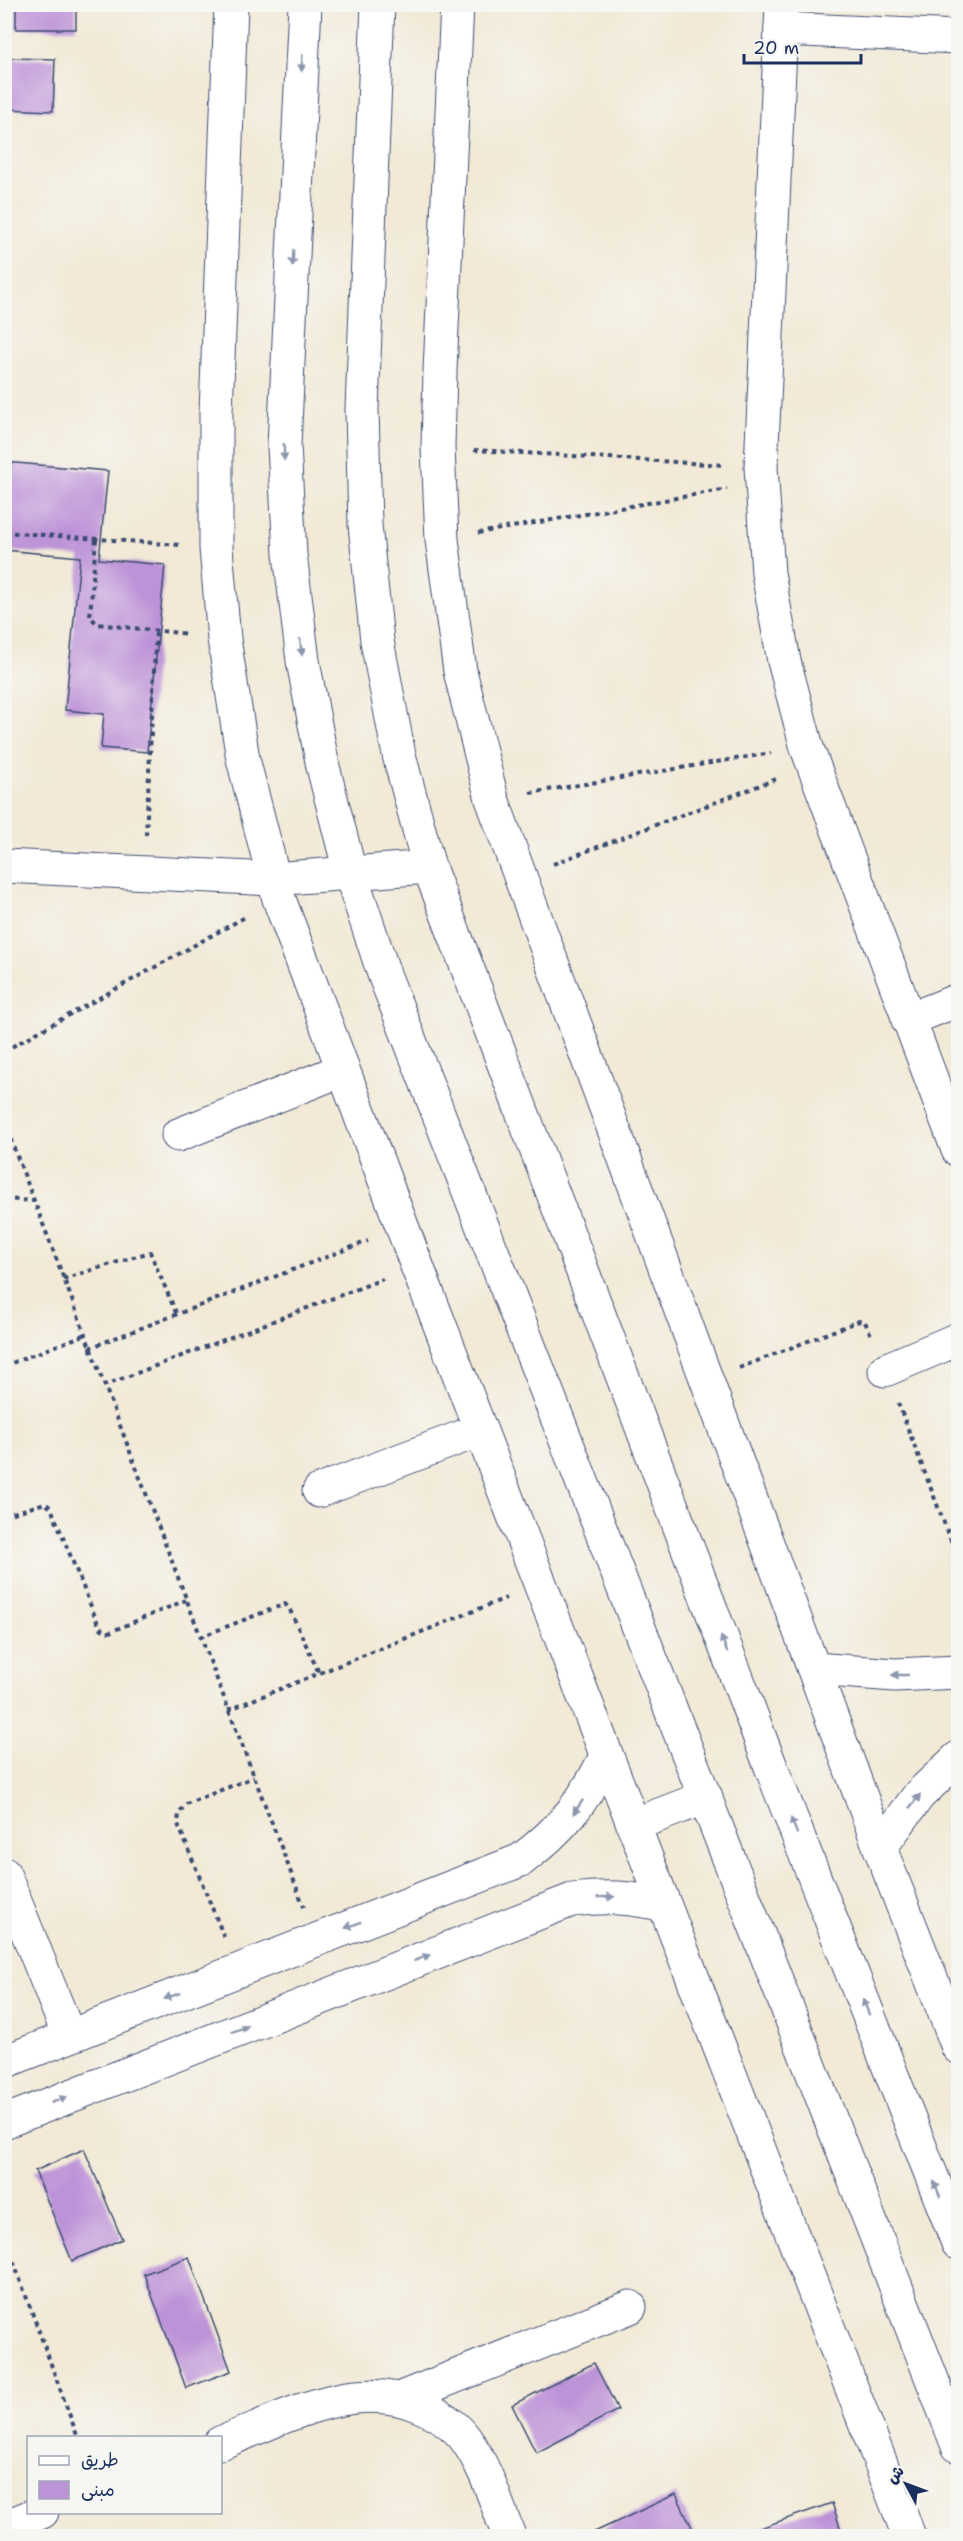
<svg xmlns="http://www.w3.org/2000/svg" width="963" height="2541" viewBox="0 0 963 2541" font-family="'Shantell Sans','Playpen Sans Arabic',sans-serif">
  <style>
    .building { fill: #bd93d8 }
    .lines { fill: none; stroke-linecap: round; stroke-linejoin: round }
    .minor-casing { stroke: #3b4b70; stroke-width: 35 }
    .path { stroke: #3b4b70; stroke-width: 4; stroke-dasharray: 4.5 4.5; stroke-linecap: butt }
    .minor { stroke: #fff; stroke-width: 33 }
    .oneway { fill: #8d97ae }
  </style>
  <rect width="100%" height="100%" fill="#f6f6f2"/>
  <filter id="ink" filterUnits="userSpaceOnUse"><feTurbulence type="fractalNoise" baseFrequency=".0167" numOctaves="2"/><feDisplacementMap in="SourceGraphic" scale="12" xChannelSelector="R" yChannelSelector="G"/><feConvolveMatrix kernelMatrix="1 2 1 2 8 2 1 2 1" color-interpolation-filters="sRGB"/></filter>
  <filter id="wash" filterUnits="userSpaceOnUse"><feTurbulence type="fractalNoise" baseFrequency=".008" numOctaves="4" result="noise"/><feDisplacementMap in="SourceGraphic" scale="24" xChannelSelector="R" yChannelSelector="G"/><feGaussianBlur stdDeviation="1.35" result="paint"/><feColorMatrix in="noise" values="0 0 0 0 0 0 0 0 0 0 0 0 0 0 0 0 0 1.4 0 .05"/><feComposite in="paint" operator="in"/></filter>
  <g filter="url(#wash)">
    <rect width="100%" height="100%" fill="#f2e9d6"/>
    <g id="blocks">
      <g class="building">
        <rect x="16" y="4" width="60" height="25"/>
        <path d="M4,58L55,59L53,111L4,109Z"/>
        <path d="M4,462L108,471L99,559L165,565L147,752L101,748L104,714L65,710L80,557L4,550Z"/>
        <path d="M84,2149L122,2239L72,2261L35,2171Z"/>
        <path d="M189,2257L231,2371L186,2388L144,2274Z"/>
        <path d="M594,2363L618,2410L536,2453L512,2405Z"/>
        <path d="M676,2494L696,2536H586Z"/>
        <path d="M832,2503L843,2536H744L743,2534Z"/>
      </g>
    </g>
  </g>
  <g filter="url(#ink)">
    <use href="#blocks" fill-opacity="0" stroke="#3b4b70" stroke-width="1.5"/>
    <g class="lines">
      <defs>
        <g id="minor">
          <path d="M231,4L216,413V548L224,639L243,759L279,899L417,1266L909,2536"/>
          <path d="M305,4L284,446L290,554L303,661L323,767L350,872L384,974L958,2446"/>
          <path d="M378,4L362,409L365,525L377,641L399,755L429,867L766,1754L958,2243"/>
          <path d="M457,4L440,371L438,447L442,540L460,671L492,799L520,876L880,1848L958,2047"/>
          <path d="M782,4L761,467L768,573L784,661L807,748L958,1150"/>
          <path d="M781,29L958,37"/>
          <path d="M4,866L273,879L429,867"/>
          <path d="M908,1020L958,1000"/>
          <path d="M178,1135L342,1070"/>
          <path d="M885,1370L958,1339"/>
          <path d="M319,1491L480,1430"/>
          <path d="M814,1669L895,1675L958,1672"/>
          <path d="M633,1825L706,1797"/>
          <path d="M880,1848L919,1795L958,1758"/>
          <path d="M4,1874L69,2036"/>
          <path d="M4,2062L521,1860C562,1829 584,1802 606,1756"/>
          <path d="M4,2122L572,1900C605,1896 632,1897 664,1905"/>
          <path d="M401,2398L630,2307"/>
          <path d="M220,2443C283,2419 353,2377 420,2406C436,2413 453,2423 464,2437C486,2466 496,2503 509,2536"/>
          <path d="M4,2527L42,2512"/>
        </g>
      </defs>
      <use href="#minor" class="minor-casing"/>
      <g class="path">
        <path d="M474,450L724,465"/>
        <path d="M4,532L180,545"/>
        <path d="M478,533L727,489"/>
        <path d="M96,539L90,616L97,624L188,634"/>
        <path d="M530,793L771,753"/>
        <path d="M146,835L156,631"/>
        <path d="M553,864L779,778"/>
        <path d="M4,1051L247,916"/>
        <path d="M4,1122L304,1907"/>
        <path d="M4,1199L34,1201"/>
        <path d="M63,1279L150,1252L177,1315"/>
        <path d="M89,1348L368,1241"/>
        <path d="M4,1366L84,1335"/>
        <path d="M739,1368L859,1321L865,1322L872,1337"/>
        <path d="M103,1386L383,1279"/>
        <path d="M898,1403L958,1559"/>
        <path d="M4,1516L45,1503L51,1508L99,1626L104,1631L110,1632L186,1600"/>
        <path d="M200,1637L285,1604L289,1608L319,1673"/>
        <path d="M228,1710L506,1598"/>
        <path d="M224,1937L178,1824L179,1813L186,1804L254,1777"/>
        <path d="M4,2236L78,2438"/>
      </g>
      <use href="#minor" class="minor"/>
    </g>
    <defs><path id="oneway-solid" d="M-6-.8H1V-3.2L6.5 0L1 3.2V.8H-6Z" transform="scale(1.5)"/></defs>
    <g class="oneway">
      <use href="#oneway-solid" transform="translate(302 63) rotate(93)"/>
      <use href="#oneway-solid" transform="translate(293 258) rotate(93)"/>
      <use href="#oneway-solid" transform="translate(284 452) rotate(88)"/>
      <use href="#oneway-solid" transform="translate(301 647) rotate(83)"/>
      <use href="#oneway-solid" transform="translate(724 1644) rotate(-111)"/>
      <use href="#oneway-solid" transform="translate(900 1675) rotate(180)"/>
      <use href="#oneway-solid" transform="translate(915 1801) rotate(-52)"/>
      <use href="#oneway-solid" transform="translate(578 1807) rotate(125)"/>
      <use href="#oneway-solid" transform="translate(794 1826) rotate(-112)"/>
      <use href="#oneway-solid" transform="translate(606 1897) rotate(-1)"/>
      <use href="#oneway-solid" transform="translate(353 1925) rotate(159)"/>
      <use href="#oneway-solid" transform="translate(422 1958) rotate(-21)"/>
      <use href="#oneway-solid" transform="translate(172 1996) rotate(159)"/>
      <use href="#oneway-solid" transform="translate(866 2007) rotate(-112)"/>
      <use href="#oneway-solid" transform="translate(240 2029) rotate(-21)"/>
      <use href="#oneway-solid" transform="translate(59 2100) rotate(-21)"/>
      <use href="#oneway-solid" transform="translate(937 2189) rotate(-112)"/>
    </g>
  </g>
  <rect width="963" height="2541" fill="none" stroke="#f6f6f2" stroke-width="24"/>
  <rect x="27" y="2436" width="195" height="78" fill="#f6f6f2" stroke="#9ea6b7" stroke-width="1.5"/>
  <rect x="39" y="2456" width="30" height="9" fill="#ffffff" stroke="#9ea6b7" stroke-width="1.5"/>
  <text x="81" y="2466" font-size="18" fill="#1b2f5e">طريق</text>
  <rect x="39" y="2481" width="30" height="18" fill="#bd93d8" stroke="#9ea6b7" stroke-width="1.5"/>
  <text x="81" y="2496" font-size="18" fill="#1b2f5e">مبنى</text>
  <g transform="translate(906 2484) rotate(311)" stroke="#f6f6f2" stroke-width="4.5" paint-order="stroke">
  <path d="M0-4.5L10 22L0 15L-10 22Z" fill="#1b2f5e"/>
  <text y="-9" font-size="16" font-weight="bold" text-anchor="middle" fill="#1b2f5e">ش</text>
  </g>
  <path d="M744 54v9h117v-9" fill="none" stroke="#1b2f5e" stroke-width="3"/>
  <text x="753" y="54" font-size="18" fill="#1b2f5e" stroke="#f6f6f2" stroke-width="4.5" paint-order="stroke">20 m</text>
</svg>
